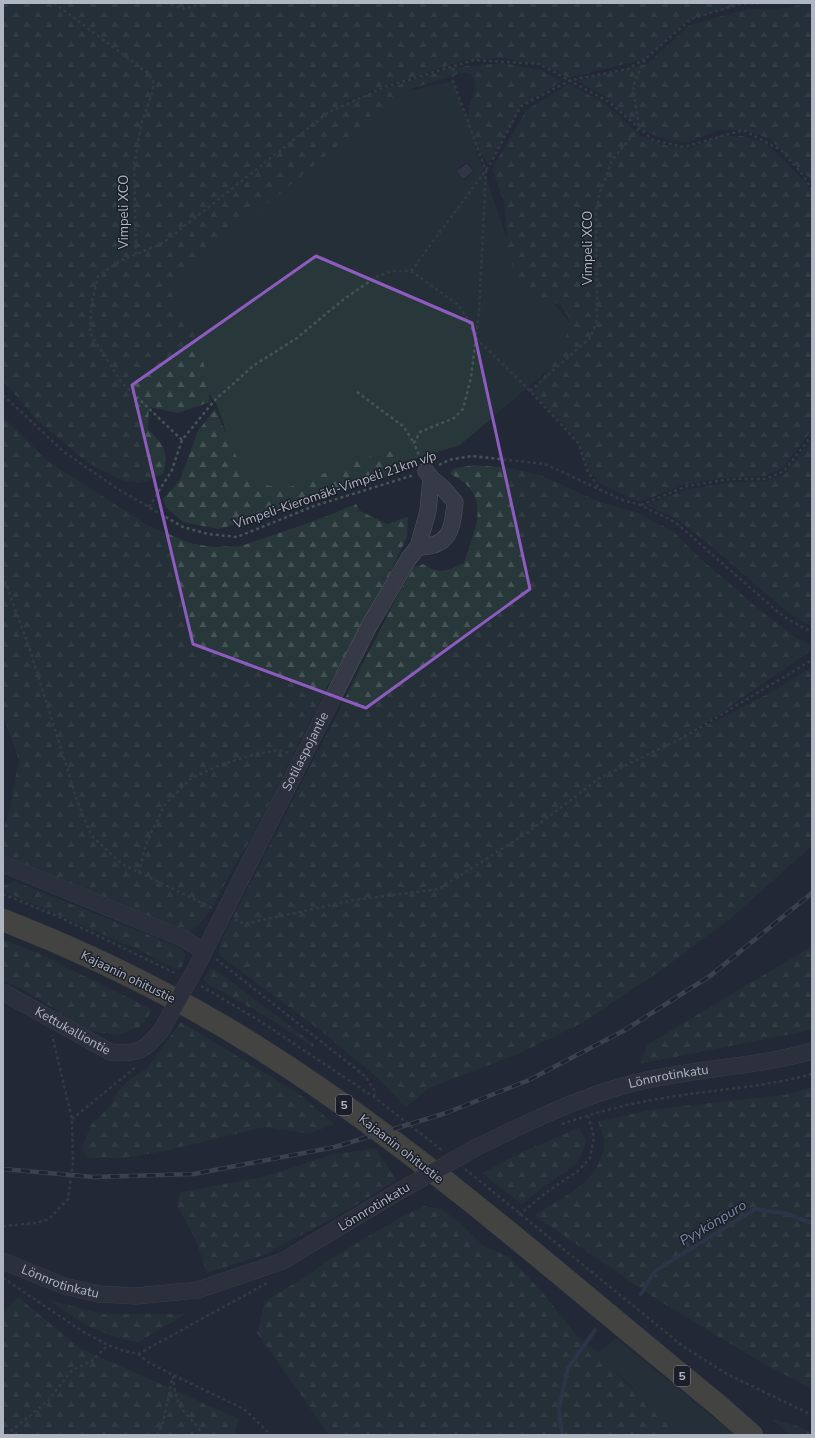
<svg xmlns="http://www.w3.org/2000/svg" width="815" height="1438" viewBox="0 0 815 1438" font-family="'Nunito Sans',sans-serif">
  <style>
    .grass { fill: #28383a }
    .forest { fill: url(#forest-firs) }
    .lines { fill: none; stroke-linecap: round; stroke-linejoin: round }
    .stream { stroke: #39435d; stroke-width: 4 }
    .building { fill: #414756; stroke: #1d212c }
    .minor-casing { stroke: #505560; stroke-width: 17 }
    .highway-casing { stroke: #3d424d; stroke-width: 23 }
    .path { stroke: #465357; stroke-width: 2.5; stroke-dasharray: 3 3; stroke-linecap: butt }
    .minor { stroke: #363a46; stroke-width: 16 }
    .highway { stroke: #6b6553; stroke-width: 22 }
    .rail-casing { stroke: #5a606e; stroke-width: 4.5 }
    .rail { stroke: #1b1f2a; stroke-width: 3; stroke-dasharray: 9; stroke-linecap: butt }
    .minor-bridge-casing { stroke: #505560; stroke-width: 17; stroke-linecap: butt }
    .minor-bridge { stroke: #363a46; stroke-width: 16 }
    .marked { fill: none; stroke: #8e5cc0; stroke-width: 3; stroke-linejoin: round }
    .labels { text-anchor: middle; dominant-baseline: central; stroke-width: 3; stroke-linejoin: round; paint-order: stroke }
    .shield { fill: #1b1f2a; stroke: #838894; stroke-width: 1 }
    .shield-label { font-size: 12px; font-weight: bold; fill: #b0b5c2 }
    .street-label { font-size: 13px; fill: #b0b5c2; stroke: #1b1f2a }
    .water-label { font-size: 14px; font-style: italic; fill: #7c88a8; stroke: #1b1f2a }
  </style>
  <defs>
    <pattern id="forest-firs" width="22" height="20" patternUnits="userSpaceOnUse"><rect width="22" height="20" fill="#28383a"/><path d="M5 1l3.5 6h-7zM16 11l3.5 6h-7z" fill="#455355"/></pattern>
  </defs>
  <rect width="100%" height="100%" fill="#222835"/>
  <g class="grass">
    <path d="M453,81L512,253L584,340L460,445L251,508L217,405L128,282L368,100Z"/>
    <path d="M616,1338L735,1435H676C652,1405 623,1381 598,1352Z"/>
  </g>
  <g class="forest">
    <path d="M3,3H745L688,20L645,59L569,78L543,65L504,58L465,60L362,94L340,106L362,96L454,67L503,63L541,70L562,81L521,106L488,163C477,149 465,134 468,115C469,103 475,93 475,81L470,74L461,73L411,89L335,148L183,274L171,301C202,325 204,366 210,402L178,413L149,407L148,429C163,445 170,451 163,474L142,483L123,481L87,462L38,421L3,381Z"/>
    <path d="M806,3H811L812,7V181L769,138L743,130H720L689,142L669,141L644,131L606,97L576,81L647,64L690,25L747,9L787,8Z"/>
    <path d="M569,84L603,102L641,136L668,146L690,148L720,136H742L766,143L807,183L812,193V430L782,469L765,476L731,477L686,484L640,502L601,484L588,470L580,443L532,392L560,355L570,326L568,316L561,306L533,292L520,281L508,255L504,202L492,169L526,110Z"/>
    <path d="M215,409L238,460L251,476L266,485L282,488L298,485L336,468L399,447L406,454L405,470L365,485L312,498L241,523L218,529L183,522L166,507L163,499L180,480L198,431Z"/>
    <path d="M3,417L48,461L144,523L189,543L213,547L241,546L320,519L356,504L360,511L387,524L408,517L407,537L374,607L355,642L328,685L251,839L234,866L212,908L200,924L188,934L12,862L3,854V830L9,812L19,760L3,715Z"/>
    <path d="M812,438V627L791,615L710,545L678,520L646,505L688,489L732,482L766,481L785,474Z"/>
    <path d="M473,465L510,468L540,475L600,502L636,512L673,531L702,560L761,611L798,639L812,645V650L688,735L764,696L812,667V846L730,919L660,971L582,1023L516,1055L429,1088L406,1107L373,1074L320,1030L219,955L220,942L397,597L414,567L423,564C440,575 446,571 464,563C475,528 494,495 450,474L453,469Z"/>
    <path d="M14,881L181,948L186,955L181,969H176L141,951L3,891V886Z"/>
    <path d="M3,939L40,954L153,1010L141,1026L118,1035L82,1030L52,1007L23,990L3,981Z"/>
    <path d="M812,946V1030L639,1064L648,1044Z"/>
    <path d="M210,969L216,970L314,1044L313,1047L262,1014L208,984L203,979Z"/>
    <path d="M181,1022L298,1093L334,1124L309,1134L265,1127L164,1151L126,1158H87L82,1147L91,1125L110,1106L117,1092L130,1079L147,1068Z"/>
    <path d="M812,1087V1389L766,1365L653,1297L534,1215C563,1197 602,1182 604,1142C604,1136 600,1128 598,1121L656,1109L790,1094Z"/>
    <path d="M579,1128L586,1140C581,1166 569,1169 549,1183C540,1189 531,1197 522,1205L482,1173L524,1151Z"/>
    <path d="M375,1148L397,1180L344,1212L264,1255L207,1273L195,1238L177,1206L180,1192L263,1177L331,1155Z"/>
    <path d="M425,1206L441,1209L459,1222L485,1247L508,1256L542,1292L578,1337L598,1352L623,1380L657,1412L676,1435H329L257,1333L265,1301L310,1274L325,1262L377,1231L412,1211Z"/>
    <path d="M18,1297L80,1348L239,1419L234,1435H3V1312Z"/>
    <path d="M49,1300L101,1314H186L138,1342C97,1334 82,1324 49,1300Z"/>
    <path d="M772,1419L804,1428L812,1433V1435H790Z"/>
  </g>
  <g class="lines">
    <g class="stream">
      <path d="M641,1294L655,1271L755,1209L787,1214L812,1223"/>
      <path d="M562,1435L559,1409L568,1368L595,1330"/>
    </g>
  </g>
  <path class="building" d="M467,163L474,171L463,180L456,171Z"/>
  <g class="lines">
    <defs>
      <g id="minor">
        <path d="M418,547C449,547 453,530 455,502L443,488L431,478"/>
        <path d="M3,864L184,939L204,951"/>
        <path id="s1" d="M198,964L369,626L409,558L418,547L428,511L431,478L426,471"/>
        <path id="s2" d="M3,992L110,1052C138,1055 146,1050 162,1029"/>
        <path id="s3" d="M477,1147C527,1123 576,1098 630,1084C690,1068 753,1068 812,1051"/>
        <path id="s4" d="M3,1261L64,1286L99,1294L136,1296L198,1290L283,1261L396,1193"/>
      </g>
      <path id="highway" d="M3,920C116,964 226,1022 325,1092C462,1187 587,1299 717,1404L752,1435"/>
    </defs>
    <use href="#minor" class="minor-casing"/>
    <use href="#highway" class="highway-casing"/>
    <g class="path">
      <path d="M54,3L149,74L153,81V91L142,121L134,164L136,254"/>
      <path d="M165,3L185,9L204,3"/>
      <path d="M411,271L489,166L521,106L571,80L628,69L644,59"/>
      <path d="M530,391L591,337L597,319L596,212L599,195L612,160L639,128L633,86L645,59L691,19L740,4L765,3"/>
      <path d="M357,392L404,427L414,443"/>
      <path d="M3,395L64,452L118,489L183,527L208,534L237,537L314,506L414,475"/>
      <path d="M182,440L122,383L90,333L92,302L98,276L120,261L163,243L329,112L385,87L474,60L539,64L609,102L653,140L684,147L743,130L781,150L804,176L812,190"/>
      <path d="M421,460L414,443L420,432L454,418L463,409L471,378L479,311L486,171L453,81V66"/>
      <path d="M439,465L449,460L472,456L545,464L620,499L640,505L675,522L778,612L789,620L812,632"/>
      <path d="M641,505L687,486L731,479H766L784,471L812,435"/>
      <path d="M149,507L172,470L182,440L214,401L253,366L297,338L344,299L376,277L393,271H411L458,305L467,318L476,338L530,391L579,444L587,470L599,488"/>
      <path d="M3,575L31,653L77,800L91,835L122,864L212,908"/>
      <path d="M139,873L146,844L164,806L190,779L220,765L252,755L278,750L289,753"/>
      <path d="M3,894L59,917L177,974"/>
      <path d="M235,919L244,924L354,900L439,889L527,833L601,777L684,737L812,660"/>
      <path d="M216,959L365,1076L375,1091L374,1096"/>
      <path d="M201,986L260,1021L374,1097L443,1151"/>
      <path d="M72,1119L137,1066"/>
      <path d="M562,1124C588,1115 619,1106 647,1101C702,1090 758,1089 812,1074"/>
      <path d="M465,1169L684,1347L727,1374L812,1415"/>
      <path d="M519,1215L548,1191L578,1171L590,1158L594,1137L588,1116"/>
      <path d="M3,1226L36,1223L49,1219L68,1199L73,1163L72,1119L52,1035"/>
      <path d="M3,1278L82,1331L108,1345L124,1351L138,1354L148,1362L173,1375L244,1409L271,1435"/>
      <path d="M138,1354L267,1283"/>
      <path d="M173,1376C174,1385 175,1395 179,1404C185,1416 198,1423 202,1435"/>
      <path d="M6,1435L48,1401L72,1370L92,1361L108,1345"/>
      <path d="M157,1435L163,1423L172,1380"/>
    </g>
    <use href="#minor" class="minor"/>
    <use href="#highway" class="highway"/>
    <defs>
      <path id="rail" d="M3,1169L93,1177L194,1174L335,1147L446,1113L529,1080L625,1030L710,976L812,893"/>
    </defs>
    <use href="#rail" class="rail-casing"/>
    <use href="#rail" class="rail"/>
    <defs>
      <g id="minor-bridge">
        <path d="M162,1029L198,964"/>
        <path d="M396,1193L477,1147"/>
      </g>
    </defs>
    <use href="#minor-bridge" class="minor-bridge-casing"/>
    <use href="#minor-bridge" class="minor-bridge"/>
  </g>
  <path d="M0 0H815V1438H0ZM316,256L472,323L530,589L366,708L193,644L132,385Z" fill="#222835" fill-opacity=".55" fill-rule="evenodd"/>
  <path class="marked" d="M316,256L472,323L530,589L366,708L193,644L132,385Z"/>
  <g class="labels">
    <g class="shield">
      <rect x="336" y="1095" width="16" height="20" rx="3"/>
      <rect x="674" y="1366" width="16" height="20" rx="3"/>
    </g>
    <g class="shield-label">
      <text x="344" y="1105">5</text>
      <text x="682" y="1376">5</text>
    </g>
    <g class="street-label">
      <text transform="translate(124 212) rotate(-90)">Vimpeli XCO</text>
      <text transform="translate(588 248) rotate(-90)">Vimpeli XCO</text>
      <text transform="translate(335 490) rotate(-19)">Vimpeli-Kieromäki-Vimpeli 21km v/p</text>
      <text stroke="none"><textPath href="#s1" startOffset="238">Sotilaspojantie</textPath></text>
      <text transform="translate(128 977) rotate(26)">Kajaanin ohitustie</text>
      <text stroke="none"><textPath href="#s2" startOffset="80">Kettukalliontie</textPath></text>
      <text stroke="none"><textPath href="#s3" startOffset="205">Lönnrotinkatu</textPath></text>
      <text transform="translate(401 1149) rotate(38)">Kajaanin ohitustie</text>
      <text transform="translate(374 1207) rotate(-31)">Lönnrotinkatu</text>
      <text stroke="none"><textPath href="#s4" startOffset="61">Lönnrotinkatu</textPath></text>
    </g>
    <g class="water-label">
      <text transform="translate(713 1223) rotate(-31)">Pyykönpuro</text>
    </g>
  </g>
  <rect width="815" height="1438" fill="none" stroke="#b0b5c2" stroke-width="8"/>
</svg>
